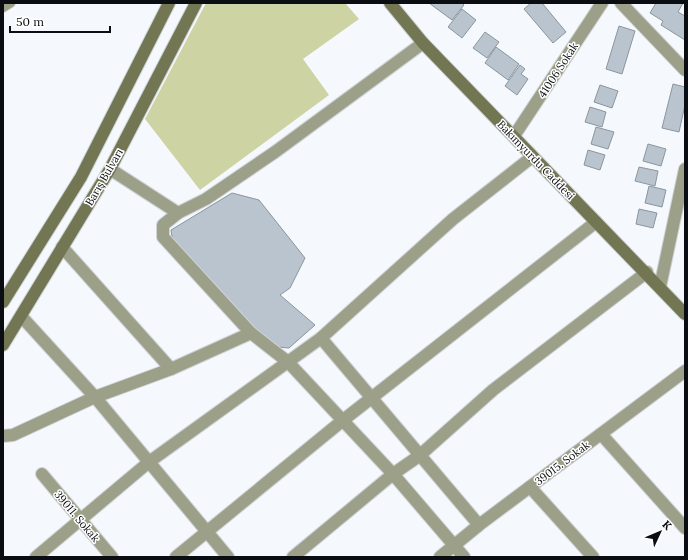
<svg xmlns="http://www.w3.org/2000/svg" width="688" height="560" viewBox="0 0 688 560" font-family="Lora,serif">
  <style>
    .green { fill: #ced3a4 }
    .building { fill: #bac4ce; stroke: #8a959e }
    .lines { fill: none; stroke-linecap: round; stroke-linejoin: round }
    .lane-casing { stroke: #cfd3d7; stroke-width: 10 }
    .street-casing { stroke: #cfd3d7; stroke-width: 14 }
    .secondary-casing { stroke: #cfd3d7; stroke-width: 14 }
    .lane { stroke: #9da088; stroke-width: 8 }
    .street { stroke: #9da088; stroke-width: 12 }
    .secondary { stroke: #727652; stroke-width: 12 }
    .labels { text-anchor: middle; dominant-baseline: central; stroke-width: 3; stroke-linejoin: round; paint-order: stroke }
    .street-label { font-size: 11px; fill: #0a0d11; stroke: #fff }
  </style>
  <rect width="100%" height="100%" fill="#f5f9fd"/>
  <path class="green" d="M206,3H345L359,19L303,59L329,95L200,190L145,119Z"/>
  <g class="building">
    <path d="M429,3H462L464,5L452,20Z"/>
    <path d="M531,3H542L566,32L553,43L524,9Z"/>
    <path d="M656,3H683L678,12L685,16V40L661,25L663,21L650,13Z"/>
    <path d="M462,9L476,20L462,38L448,27Z"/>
    <path d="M619,26L635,31L622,74L606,69Z"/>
    <path d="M485,32L499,42L487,58L473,48Z"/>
    <path d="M496,47L519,64L508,80L485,63Z"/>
    <path d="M520,65L525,69L521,74L528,79L517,95L505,86Z"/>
    <path d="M673,84L685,87V105L679,132L662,128Z"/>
    <path d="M600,85L618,91L612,108L594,102Z"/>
    <path d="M590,107L606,112L602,127L585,122Z"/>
    <path d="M596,127L614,132L608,149L591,144Z"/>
    <path d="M648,144L666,149L661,166L643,161Z"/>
    <path d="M588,150L605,155L600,170L584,165Z"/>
    <path d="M639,167L658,171L655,186L635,181Z"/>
    <path d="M649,186L666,190L662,207L645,203Z"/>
    <path d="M232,193L259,200L305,258L290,288L280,295L315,325L289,348L276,347L249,325L173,243L171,230Z"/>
    <path d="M639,209L657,213L653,228L636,224Z"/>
  </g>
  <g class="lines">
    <defs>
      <path id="lane" d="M3,8L11,3"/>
      <g id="street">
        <path d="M621,3L685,70"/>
        <path d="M423,43L275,152L206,199L178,213L163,225V237L251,333L288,362L393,474L464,557"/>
        <path d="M514,136L602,3"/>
        <path d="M110,169L178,213"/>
        <path d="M62,247L171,369"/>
        <path d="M660,287L685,169"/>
        <path d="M21,316L95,397L228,557"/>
        <path d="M321,338L479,525"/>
        <path d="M601,434L685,528"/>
        <path d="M3,436L13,435L95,397L171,369L251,333"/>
        <path d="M42,474L112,557"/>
        <path d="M530,487L593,557"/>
        <path d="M36,557L149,462L321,338L453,219L532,157"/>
        <path d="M176,557L342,421L596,222"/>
        <path d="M293,557L393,474L419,456L493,390L647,272"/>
        <path d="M440,557L479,525L685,371"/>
      </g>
      <g id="secondary">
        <path d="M390,3L423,43L685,314"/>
        <path d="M3,302L81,177L169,3"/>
        <path d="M3,345L110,169L196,3"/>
      </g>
    </defs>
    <use href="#lane" class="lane-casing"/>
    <use href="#street" class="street-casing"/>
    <use href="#secondary" class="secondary-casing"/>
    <use href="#lane" class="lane"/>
    <use href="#street" class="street"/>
    <use href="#secondary" class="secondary"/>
  </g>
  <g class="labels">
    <g class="street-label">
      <text transform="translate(558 70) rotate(-57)">41006 Sokak</text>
      <text transform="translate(536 160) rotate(46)">Bakımyurdu Caddesi</text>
      <text transform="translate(104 177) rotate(-60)">Barış Bulvarı</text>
      <text transform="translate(562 463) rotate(-37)">39015. Sokak</text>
      <text transform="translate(77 516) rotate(50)">39011. Sokak</text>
    </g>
  </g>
  <rect width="688" height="560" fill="none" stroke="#0a0d11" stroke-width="8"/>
  <g transform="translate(660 532) rotate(46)" stroke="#ffffff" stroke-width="3" paint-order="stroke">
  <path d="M0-3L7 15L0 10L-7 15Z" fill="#0a0d11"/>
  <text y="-6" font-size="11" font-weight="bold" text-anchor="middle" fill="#0a0d11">K</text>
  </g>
  <path d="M10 26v6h100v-6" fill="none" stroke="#0a0d11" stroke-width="2"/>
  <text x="16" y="26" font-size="12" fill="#0a0d11" stroke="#ffffff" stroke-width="3" paint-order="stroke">50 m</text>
</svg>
